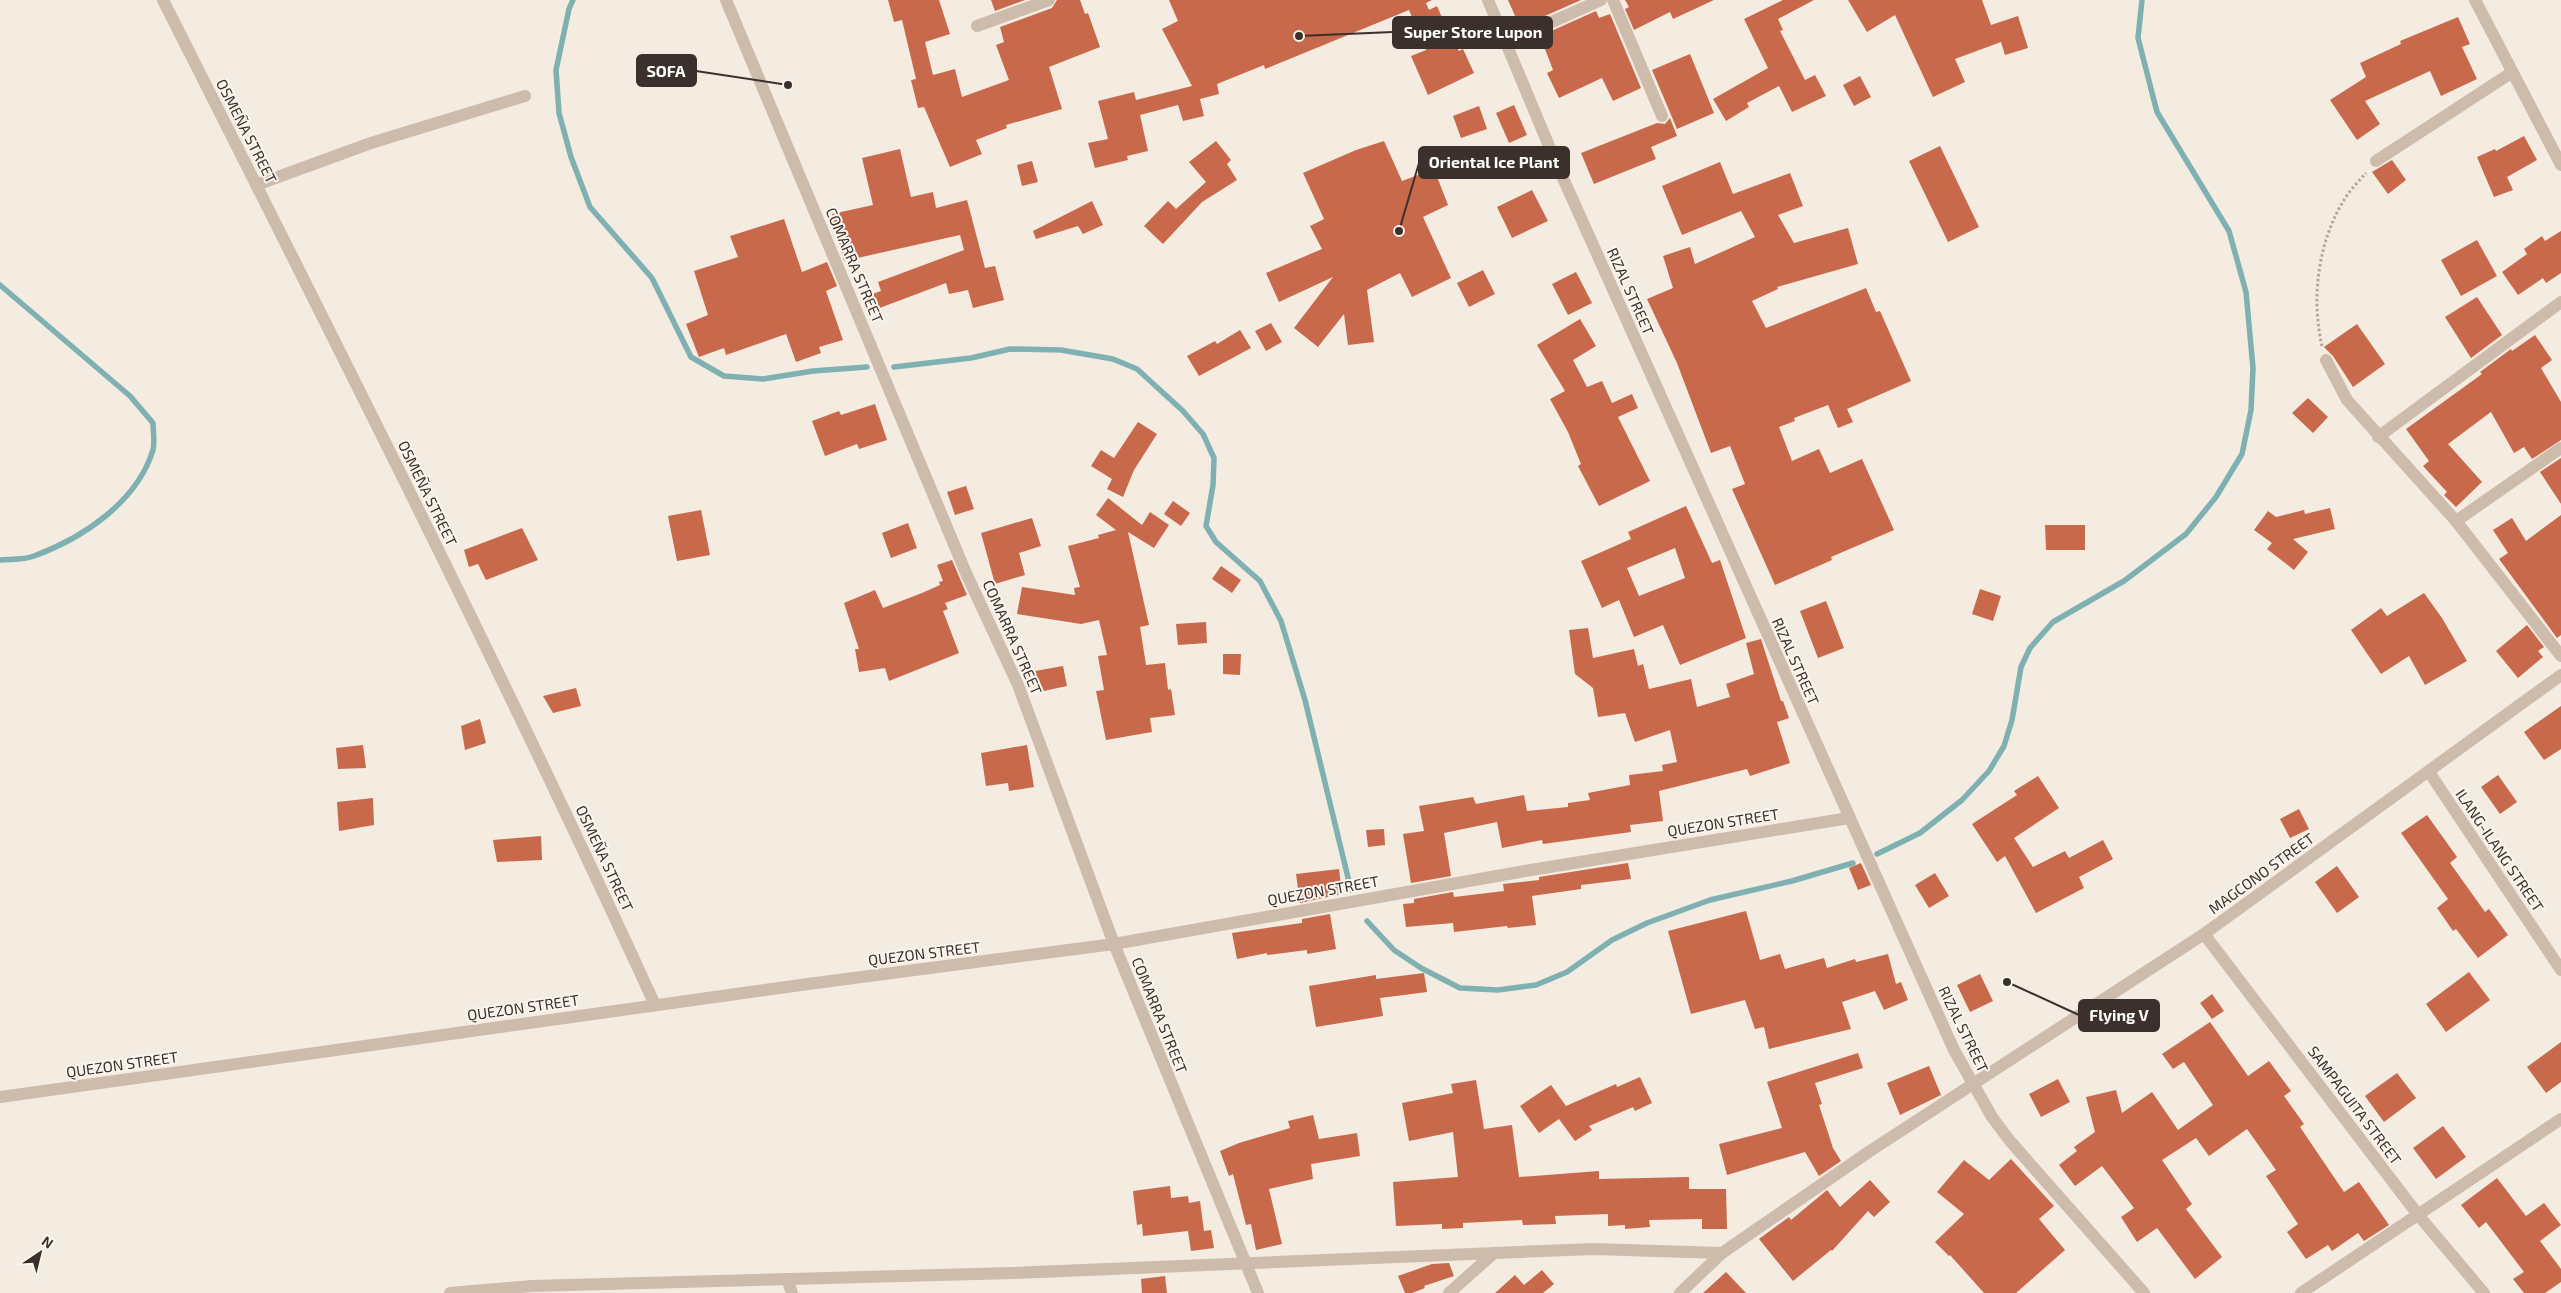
<svg xmlns="http://www.w3.org/2000/svg" width="2561" height="1293" viewBox="0 0 2561 1293" font-family="'Exo 2',sans-serif">
  <style>
    .lines { fill: none; stroke-linecap: round; stroke-linejoin: round }
    .stream { stroke: #7fb0b2; stroke-width: 5.5 }
    .building { fill: #c8694b; fill-rule: evenodd }
    .path { stroke: #b9a596; stroke-width: 3; stroke-dasharray: 2.5 2.5; stroke-linecap: butt }
    .minor { stroke: #cdbbac; stroke-width: 12 }
    .labels { text-anchor: middle; dominant-baseline: central; stroke-width: 4; stroke-linejoin: round; paint-order: stroke }
    .street-label { font-size: 15px; fill: #3b302b; stroke: #fbf5ee }
    .leader { fill: none; stroke: #3b302b; stroke-width: 2 }
    .callout-dot { fill: #3b302b; stroke: #fbf5ee; stroke-width: 2 }
    .callout { fill: #3b302b; stroke: #3b302b; stroke-width: 2 }
    .callout-label { font-size: 16px; text-anchor: middle; font-weight: bold; fill: #fff }
  </style>
  <rect width="100%" height="100%" fill="#f4ebe1"/>
  <g class="lines">
    <g class="stream">
      <path d="M573,0L569,9L556,70L559,113L571,157L590,207L652,278L691,357L724,376L763,379L813,371L867,367"/>
      <path d="M0,285L130,396L153,423C153,431 155,442 153,450C137,502 83,538 34,556C24,560 11,559 0,560"/>
      <path d="M894,367L971,358L1010,349L1061,350L1113,359L1137,369L1183,411L1203,434L1214,458L1213,485L1206,526L1216,542L1260,581L1281,621L1305,700L1351,890"/>
      <path d="M1877,854L1920,833L1962,800L1989,771L2004,746L2012,720L2021,667L2030,648L2053,622L2124,581L2186,534L2216,497L2242,454L2251,410L2253,368L2246,292L2229,231L2157,112L2138,38L2142,0"/>
      <path d="M1367,921L1394,950L1421,968L1460,988L1498,990L1536,985L1567,972L1612,940L1647,923L1710,900L1792,881L1853,863"/>
    </g>
  </g>
  <g class="building">
    <path d="M888,0H939L950,34L925,42L933,75L955,69L962,97L1009,80L996,45L1004,42L1000,27L1052,8L1057,0H1080L1085,14L1088,13L1100,47L1049,67L1062,109L1006,125L1007,128L976,140L982,154L950,167L924,107L918,108L911,80L916,79L902,20L894,22Z"/>
    <path d="M991,0H1025L995,11Z"/>
    <path d="M1169,0H1432L1426,3L1429,10L1437,6L1449,34L1459,51L1463,49L1474,73L1428,95L1411,56L1426,50L1409,10L1265,69L1264,65L1217,84L1219,94L1200,99L1204,116L1183,121L1178,105L1140,115L1148,151L1127,156L1128,160L1095,168L1088,143L1108,139L1098,101L1134,92L1136,100L1192,86L1162,29L1178,21Z"/>
    <path d="M1508,0H1581L1520,27Z"/>
    <path d="M1625,0H1714L1673,19L1670,12L1634,30L1625,9L1629,7Z"/>
    <path d="M1783,0H1814L1778,19L1783,30L1780,31L1805,80L1815,75L1826,96L1792,112L1779,86L1747,103L1749,107L1726,121L1713,99L1768,68L1744,19Z"/>
    <path d="M1848,0H1982L1991,25L2018,16L2028,48L2005,55L2001,42L1955,59L1965,82L1933,97L1895,15L1867,32Z"/>
    <path d="M1596,11L1599,18L1610,14L1641,88L1613,101L1602,78L1559,98L1547,73L1553,70L1540,36Z"/>
    <path d="M2458,17L2470,44L2462,47L2477,79L2441,96L2430,71L2365,101L2380,124L2357,140L2330,100L2366,77L2360,63L2401,44L2400,41Z"/>
    <path d="M1690,54L1714,113L1677,129L1652,70Z"/>
    <path d="M1860,76L1871,97L1854,106L1843,85Z"/>
    <path d="M1514,105L1527,135L1509,143L1496,113Z"/>
    <path d="M1479,106L1487,129L1461,138L1453,116Z"/>
    <path d="M1670,118L1677,136L1651,147L1656,159L1594,184L1581,153L1657,123L1665,124Z"/>
    <path d="M2524,136L2537,160L2507,177L2513,190L2494,197L2477,157L2495,149L2496,151Z"/>
    <path d="M1216,141L1231,160L1227,164L1237,180L1202,202L1163,244L1144,226L1168,201L1176,209L1206,182L1189,162Z"/>
    <path d="M1384,141L1402,181L1434,169L1448,205L1423,217L1451,278L1412,297L1400,273L1367,290L1374,342L1348,345L1344,314L1318,347L1294,328L1333,277L1279,302L1266,273L1322,249L1310,226L1324,219L1303,173L1356,150Z"/>
    <path d="M1940,146L1979,227L1948,242L1909,161Z"/>
    <path d="M900,149L911,197L933,192L936,208L967,200L985,268L995,266L1004,300L973,308L968,290L949,294L946,283L869,312L864,297L881,291L878,282L964,250L960,235L844,261L832,214L873,205L862,158Z"/>
    <path d="M2392,160L2406,180L2388,194L2372,172Z"/>
    <path d="M1032,161L1038,182L1022,186L1017,165Z"/>
    <path d="M1720,162L1733,194L1790,173L1803,206L1778,215L1794,243L1848,228L1858,264L1777,287L1778,289L1752,301L1766,328L1866,288L1876,312L1880,311L1911,381L1847,409L1853,422L1838,428L1828,405L1794,418L1795,421L1779,427L1792,461L1819,449L1830,473L1862,459L1894,530L1831,557L1832,560L1775,585L1732,489L1745,484L1730,446L1711,453L1677,363L1647,299L1673,288L1663,256L1690,247L1695,264L1755,237L1741,211L1682,235L1662,186Z"/>
    <path d="M1532,190L1548,221L1512,238L1497,207Z"/>
    <path d="M1092,201L1103,225L1083,234L1078,226L1036,239L1033,231Z"/>
    <path d="M784,219L802,272L827,262L837,286L826,291L843,340L819,347L821,353L796,362L786,334L726,355L724,348L699,357L686,324L708,315L694,271L738,257L730,236Z"/>
    <path d="M2561,231V273L2546,283L2543,278L2518,295L2502,272L2527,254L2524,249L2542,236L2545,241Z"/>
    <path d="M2477,240L2497,276L2461,296L2441,260Z"/>
    <path d="M1483,270L1495,294L1469,307L1457,283Z"/>
    <path d="M1576,272L1592,303L1568,315L1552,284Z"/>
    <path d="M2477,297L2502,335L2471,358L2445,317Z"/>
    <path d="M1580,319L1596,346L1573,360L1587,387L1602,381L1612,403L1632,394L1638,408L1618,417L1650,481L1599,506L1578,466L1581,464L1568,432L1550,399L1565,391L1537,345Z"/>
    <path d="M1271,323L1282,342L1266,351L1255,331Z"/>
    <path d="M2357,324L2385,364L2353,387L2333,356L2324,347Z"/>
    <path d="M1240,330L1251,348L1199,376L1187,356L1215,341L1217,344Z"/>
    <path d="M2535,335L2552,360L2541,368L2561,402V440L2532,459L2524,447L2514,453L2491,412L2448,444L2482,482L2456,507L2444,495L2447,492L2423,466L2429,461L2406,429L2482,374L2480,372L2511,349L2512,351Z"/>
    <path d="M2308,398L2328,417L2313,433L2292,413Z"/>
    <path d="M875,404L887,440L859,449L857,444L825,456L812,421L839,411L841,415Z"/>
    <path d="M1138,422L1157,434L1134,470L1123,497L1107,489L1112,479L1091,466L1101,450L1114,458Z"/>
    <path d="M2561,458V504L2540,472Z"/>
    <path d="M966,486L974,509L955,515L947,492Z"/>
    <path d="M1108,498L1142,525L1150,512L1169,525L1154,548L1128,532L1149,625L1140,627L1146,665L1165,663L1168,690L1171,689L1175,715L1150,718L1152,732L1106,740L1096,691L1104,690L1098,656L1107,655L1099,620L1081,624L1017,614L1022,587L1075,595L1074,588L1080,587L1068,546L1099,538L1098,535L1116,530L1096,515Z"/>
    <path d="M1173,501L1190,513L1181,526L1164,514Z"/>
    <path d="M1686,506L1712,563L1720,560L1746,638L1680,665L1663,625L1634,637L1619,600L1602,608L1581,561L1631,539L1628,532ZM1675,548L1685,578L1639,596L1627,568Z"/>
    <path d="M2330,508L2335,529L2293,539L2308,552L2294,570L2267,549L2272,543L2254,530L2268,511L2276,517L2304,510L2305,514Z"/>
    <path d="M701,510L710,555L677,561L668,516Z"/>
    <path d="M2561,515V635L2557,638L2499,559L2508,553L2493,530L2512,518L2526,541Z"/>
    <path d="M1032,518L1041,546L1019,553L1025,575L995,584L981,533Z"/>
    <path d="M908,523L917,548L891,558L882,533Z"/>
    <path d="M2045,525H2085V550H2046Z"/>
    <path d="M522,528L538,560L486,580L478,564L469,567L464,550Z"/>
    <path d="M952,560L967,595L945,603L948,609L943,611L959,653L889,681L885,668L859,672L855,649H859L844,603L875,590L883,608L922,593L940,585L939,582L943,581L937,565Z"/>
    <path d="M1221,566L1241,580L1232,593L1212,579Z"/>
    <path d="M1980,589L2001,596L1993,621L1972,614Z"/>
    <path d="M2424,593L2442,618L2467,661L2425,685L2409,656L2381,674L2351,630L2381,608L2387,616Z"/>
    <path d="M1826,601L1844,648L1818,658L1800,611Z"/>
    <path d="M1206,622L1207,643L1178,645L1176,624Z"/>
    <path d="M2527,625L2544,647L2538,651L2543,657L2518,678L2496,651Z"/>
    <path d="M1588,628L1593,658L1634,649L1638,666L1643,664L1649,689L1691,679L1697,707L1730,697L1726,684L1754,674L1746,643L1761,639L1781,701H1783L1789,718L1777,722L1790,763L1750,776L1747,769L1659,791L1663,821L1630,825L1631,832L1543,844L1542,840L1502,848L1497,822L1444,833L1451,876L1411,883L1403,834L1424,831L1419,806L1473,797L1476,804L1524,795L1527,811L1568,807V803L1590,800L1588,793L1630,785L1629,775L1663,771L1662,765L1677,762L1670,730L1635,742L1625,713L1598,717L1593,688L1575,674L1569,630Z"/>
    <path d="M1223,654H1241L1240,675L1223,674Z"/>
    <path d="M1063,666L1067,686L1039,692L1035,671Z"/>
    <path d="M576,688L581,706L553,713L543,696Z"/>
    <path d="M2561,706V749L2544,760L2524,732Z"/>
    <path d="M480,719L486,743L465,750L461,726Z"/>
    <path d="M363,745L366,768L338,769L336,748Z"/>
    <path d="M1027,745L1034,787L1009,791L1008,783L986,786L981,753Z"/>
    <path d="M2498,775L2517,802L2500,814L2481,787Z"/>
    <path d="M2038,776L2059,808L2014,838L2033,867L2065,851L2069,858L2103,840L2113,859L2079,877L2084,888L2036,913L2005,856L1997,862L1972,824L2017,795L2014,791Z"/>
    <path d="M373,798L374,825L339,831L337,802Z"/>
    <path d="M2299,809L2309,829L2290,838L2280,819Z"/>
    <path d="M2427,815L2457,857L2450,863L2485,912L2489,909L2508,935L2478,958L2456,929L2453,931L2437,908L2448,899L2401,833Z"/>
    <path d="M1384,829L1385,845L1368,847L1366,830Z"/>
    <path d="M541,836L542,860L497,862L493,840Z"/>
    <path d="M1628,863L1631,879L1581,885V889L1532,896L1536,925L1508,928L1507,926L1454,932L1453,923L1406,927L1403,904L1414,903V899L1453,892L1454,897L1504,891L1503,884L1539,880V877Z"/>
    <path d="M1861,863L1871,885L1858,890L1849,868Z"/>
    <path d="M2337,866L2359,897L2337,913L2315,882Z"/>
    <path d="M1339,869L1342,894L1300,903L1296,874Z"/>
    <path d="M1935,873L1949,896L1929,908L1915,885Z"/>
    <path d="M1746,911L1760,960L1780,954L1785,969L1824,958L1827,968L1855,959L1856,962L1888,954L1896,984L1901,982L1908,1000L1884,1010L1875,991L1842,1002L1851,1029L1769,1049L1764,1027L1755,1029L1745,1000L1691,1014L1668,931Z"/>
    <path d="M1330,914L1336,949L1307,954V950L1267,955V953L1237,959L1232,933L1302,923V919Z"/>
    <path d="M2469,972L2490,1000L2446,1032L2426,1004Z"/>
    <path d="M1424,973L1427,992L1380,998L1383,1016L1316,1027L1309,986L1376,975V979Z"/>
    <path d="M1980,974L1993,1001L1970,1012L1957,985Z"/>
    <path d="M2212,994L2224,1011L2212,1019L2200,1003Z"/>
    <path d="M2210,1022L2248,1076L2269,1061L2291,1091L2284,1096L2304,1124L2300,1127L2344,1192L2359,1182L2389,1225L2364,1241L2358,1233L2332,1251L2328,1245L2306,1259L2287,1232L2298,1224L2266,1176L2276,1170L2247,1129L2209,1156L2196,1138L2162,1160L2192,1204L2186,1209L2222,1257L2195,1279L2157,1228L2137,1242L2121,1217L2134,1208L2102,1166L2075,1186L2059,1165L2077,1151L2074,1147L2095,1132L2086,1097L2116,1090L2122,1113L2152,1092L2178,1130L2213,1105L2184,1062L2173,1069L2162,1054Z"/>
    <path d="M2561,1042V1082L2546,1093L2527,1067Z"/>
    <path d="M1858,1053L1863,1068L1815,1083L1822,1104L1819,1105L1833,1148L1841,1161L1819,1176L1805,1152L1727,1175L1719,1144L1782,1128L1767,1082Z"/>
    <path d="M1929,1066L1941,1095L1900,1115L1887,1083Z"/>
    <path d="M2397,1073L2416,1098L2384,1122L2365,1096Z"/>
    <path d="M1640,1077L1652,1103L1635,1111L1633,1107L1589,1126L1592,1130L1575,1141L1559,1119L1539,1133L1520,1106L1551,1085L1566,1106L1616,1084L1617,1087Z"/>
    <path d="M2058,1079L2070,1102L2041,1117L2029,1094Z"/>
    <path d="M1476,1080L1484,1129L1512,1125L1519,1177L1599,1171V1179L1689,1177V1189H1726L1727,1229H1702V1219L1649,1220L1650,1227L1625,1229V1225L1608,1226V1214L1555,1216L1556,1224L1523,1225L1522,1220L1463,1223V1228L1442,1229V1224L1396,1226L1393,1182L1458,1177L1453,1132L1409,1141L1402,1103L1453,1093L1451,1084Z"/>
    <path d="M1313,1115L1319,1139L1357,1133L1360,1156L1311,1164L1313,1179L1269,1189L1282,1244L1256,1250L1251,1224L1246,1225L1233,1174L1229,1176L1220,1151L1239,1143L1290,1128L1288,1121Z"/>
    <path d="M2443,1126L2466,1157L2436,1179L2413,1148Z"/>
    <path d="M2011,1159L2054,1206L2039,1219L2065,1250L2016,1293H1984L1950,1255L1949,1256L1935,1242L1964,1214L1937,1192L1964,1160L1989,1180Z"/>
    <path d="M2497,1178L2526,1216L2544,1203L2561,1225L2540,1241L2561,1269V1282L2545,1293H2524L2513,1279L2524,1272L2486,1222L2479,1228L2461,1205Z"/>
    <path d="M1870,1180L1890,1202L1874,1217L1868,1211L1832,1251L1831,1250L1793,1281L1759,1239L1789,1217L1791,1220L1827,1190L1840,1207Z"/>
    <path d="M1170,1186L1171,1198L1188,1196L1189,1203L1200,1201L1204,1231L1211,1230L1214,1248L1191,1251L1188,1231L1143,1236L1142,1224L1137,1225L1133,1191Z"/>
    <path d="M1449,1263L1454,1276L1424,1286L1425,1288L1412,1293H1405L1398,1276L1432,1264Z"/>
    <path d="M1542,1270L1554,1284L1543,1293H1495L1515,1275L1524,1285Z"/>
    <path d="M1726,1272L1746,1293H1703Z"/>
    <path d="M1165,1276L1167,1293H1142L1141,1279Z"/>
  </g>
  <g class="lines">
    <path class="path" d="M2322,346C2311,298 2318,242 2344,200C2350,190 2359,181 2366,173"/>
    <g class="minor">
      <path d="M163,0C331,333 500,666 655,1005"/>
      <path d="M726,0L966,573L1018,685L1114,944L1258,1293"/>
      <path d="M1488,0L1554,158L1954,1050L1992,1117L2010,1141L2144,1293"/>
      <path d="M1613,0L1662,116"/>
      <path d="M2475,0L2561,165"/>
      <path d="M977,26L1049,0"/>
      <path d="M1507,42L1601,0"/>
      <path d="M2376,161L2511,73"/>
      <path d="M256,185L371,143L525,96"/>
      <path d="M2326,360L2347,400L2456,521L2561,656"/>
      <path d="M2378,437L2561,302"/>
      <path d="M2456,521L2561,448"/>
      <path d="M2429,772L2561,970"/>
      <path d="M2204,934L2419,1216L2484,1293"/>
      <path d="M0,1097L808,984L1114,944L1525,871L1849,818"/>
      <path d="M1722,1253L1870,1151L2204,934L2561,675"/>
      <path d="M787,1279L792,1293"/>
      <path d="M450,1293L532,1286L1013,1273L1593,1249L1722,1253L1680,1293"/>
      <path d="M1449,1293L1494,1253"/>
      <path d="M2301,1293L2561,1119"/>
    </g>
  </g>
  <g class="labels">
    <g class="street-label">
      <text transform="translate(247 131) rotate(63)">OSMEÑA STREET</text>
      <text transform="translate(855 265) rotate(67)">COMARRA STREET</text>
      <text transform="translate(1631 291) rotate(66)">RIZAL STREET</text>
      <text transform="translate(428 493) rotate(64)">OSMEÑA STREET</text>
      <text transform="translate(1013 637) rotate(66)">COMARRA STREET</text>
      <text transform="translate(1796 661) rotate(66)">RIZAL STREET</text>
      <text transform="translate(1723 822) rotate(-9)">QUEZON STREET</text>
      <text transform="translate(2500 850) rotate(56)">ILANG-ILANG STREET</text>
      <text transform="translate(605 858) rotate(65)">OSMEÑA STREET</text>
      <text transform="translate(2261 873) rotate(-36)">MAGCONO STREET</text>
      <text transform="translate(1323 890) rotate(-10)">QUEZON STREET</text>
      <text transform="translate(924 953) rotate(-7)">QUEZON STREET</text>
      <text transform="translate(523 1007) rotate(-8)">QUEZON STREET</text>
      <text transform="translate(1160 1015) rotate(68)">COMARRA STREET</text>
      <text transform="translate(1964 1029) rotate(64)">RIZAL STREET</text>
      <text transform="translate(122 1064) rotate(-8)">QUEZON STREET</text>
      <text transform="translate(2355 1105) rotate(53)">SAMPAGUITA STREET</text>
    </g>
  </g>
  <path class="leader" d="M1299 36L1393 32M788 85L696 71M1399 231L1419 163M2007 982L2079 1015"/>
  <g class="callout-dot">
    <circle cx="1299" cy="36" r="5"/>
    <circle cx="788" cy="85" r="5"/>
    <circle cx="1399" cy="231" r="5"/>
    <circle cx="2007" cy="982" r="5"/>
  </g>
  <g class="callout">
    <rect x="1393" y="17" width="159" height="31" rx="5"/>
    <rect x="637" y="55" width="59" height="31" rx="5"/>
    <rect x="1419" y="147" width="150" height="31" rx="5"/>
    <rect x="2079" y="1000" width="80" height="31" rx="5"/>
  </g>
  <g class="callout-label">
    <text x="1473" y="38">Super Store Lupon</text>
    <text x="666" y="77">SOFA</text>
    <text x="1494" y="168">Oriental Ice Plant</text>
    <text x="2119" y="1021">Flying V</text>
  </g>
  <g transform="translate(40 1253) rotate(35)" stroke="#fbf5ee" stroke-width="4" paint-order="stroke">
  <path d="M0-4L9 19L0 12L-9 19Z" fill="#3b302b"/>
  <text y="-8" font-size="14" font-weight="bold" text-anchor="middle" fill="#3b302b">N</text>
  </g>
</svg>
